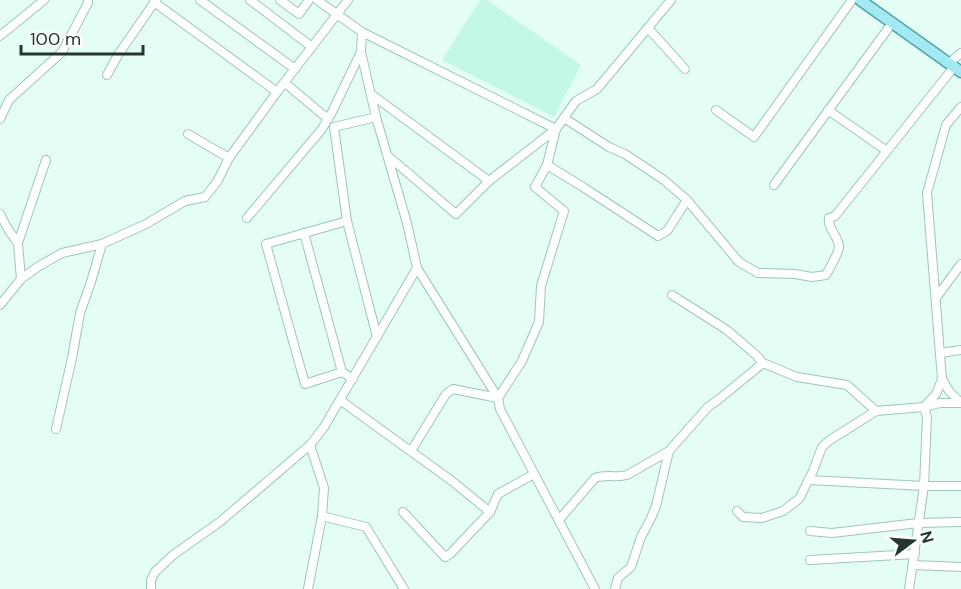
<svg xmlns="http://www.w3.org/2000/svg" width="961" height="589" viewBox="0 0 961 589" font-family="'DM Sans',sans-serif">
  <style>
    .built { fill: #c3f8e7 }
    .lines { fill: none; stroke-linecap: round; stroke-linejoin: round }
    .minor-casing { stroke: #9cc6b8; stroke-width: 10 }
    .major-casing { stroke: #4fa1a9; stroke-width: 13 }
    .minor { stroke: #fff; stroke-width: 8 }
    .major { stroke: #a3e9f2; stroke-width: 10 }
  </style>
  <rect width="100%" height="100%" fill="#e4fef5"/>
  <path class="built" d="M480,0H487L581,65L554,117L442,60Z"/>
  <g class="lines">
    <defs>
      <g id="minor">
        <path d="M200,0L295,69"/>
        <path d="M250,0L312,47"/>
        <path d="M280,0L299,14L309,0"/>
        <path d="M317,0L362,32L361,52L376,117L407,223L417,268L498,398L500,409L595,589"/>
        <path d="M154,2L277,92"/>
        <path d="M648,28L685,69"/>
        <path d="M362,32L556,129L547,165L535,187L564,211L541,286L539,322L522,361L498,398L453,389L446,394L411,451"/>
        <path d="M0,36L44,0"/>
        <path d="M949,63L961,53"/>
        <path d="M107,75L118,55L156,0"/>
        <path d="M285,83L328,119"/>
        <path d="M371,94L489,181"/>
        <path d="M716,110L754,137L852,0"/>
        <path d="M828,110L887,151"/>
        <path d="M564,118L609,147L625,154L664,180L687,200L739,262L758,273L795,274L812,277L826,275C830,267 838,255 839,247C839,236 827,229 829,218L835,216L954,67"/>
        <path d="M0,119L9,100L62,52L88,3V0"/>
        <path d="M188,134L229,158"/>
        <path d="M388,156L456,214L489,181L556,129L576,101L597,89L671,0"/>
        <path d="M547,165L583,187L658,236L667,231L687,200"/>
        <path d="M774,185L892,23"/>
        <path d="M0,214L9,231L18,243"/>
        <path d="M247,218L322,129L332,112L361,52"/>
        <path d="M347,221L377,337"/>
        <path d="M304,233L342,372"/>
        <path d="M21,279L18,243L46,160"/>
        <path d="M672,295L727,330L756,355L763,363L797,377L847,385L876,411"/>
        <path d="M936,298L961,264"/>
        <path d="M0,305L21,279L39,266L62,253L102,244L146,224L185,201L205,197L217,182L229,158L277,92L348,0"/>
        <path d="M940,353L961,350"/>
        <path d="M353,379L342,372L305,384L266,244L347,221L334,127L376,117"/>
        <path d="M942,379L949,391L961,403"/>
        <path d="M340,400L452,481L490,512"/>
        <path d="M56,429L72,358L80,313L91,282L102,244"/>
        <path d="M808,480L924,486H961"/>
        <path d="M737,511L743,517L762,518L783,511L799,499L813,471L822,447L830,440L876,411L924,407L940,403H961"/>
        <path d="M403,512L445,557L450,554L490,512L498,494L534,474"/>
        <path d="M322,516L366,527L404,589"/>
        <path d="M559,520L595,478C606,474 616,478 627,475L669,451L708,407L718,400L763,363"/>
        <path d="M810,531L832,533L918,523L961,522"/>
        <path d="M810,560L915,554"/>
        <path d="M913,565L961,567"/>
        <path d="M151,589V580L155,572L173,555L221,521L310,445L324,427L417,268"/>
        <path d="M308,589L322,516L324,488L310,445"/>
        <path d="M615,589L618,578L631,567L641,537L651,518L656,506L669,451"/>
        <path d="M909,589L924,486L927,417L924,407L936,394L942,379L927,193L946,125L961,107"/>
      </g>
      <path id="major" d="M860,0L961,72"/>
    </defs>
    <use href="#minor" class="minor-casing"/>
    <use href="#major" class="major-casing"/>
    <use href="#minor" class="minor"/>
    <use href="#major" class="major"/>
  </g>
  <g transform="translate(913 541) rotate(74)" stroke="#ffffff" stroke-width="4.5" paint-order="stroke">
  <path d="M0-4.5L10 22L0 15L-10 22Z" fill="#253631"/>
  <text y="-9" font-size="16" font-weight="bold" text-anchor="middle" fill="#253631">N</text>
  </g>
  <path d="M21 45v9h122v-9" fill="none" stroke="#253631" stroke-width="3"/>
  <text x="30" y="45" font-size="18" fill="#253631" stroke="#ffffff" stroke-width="4.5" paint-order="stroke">100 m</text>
</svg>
